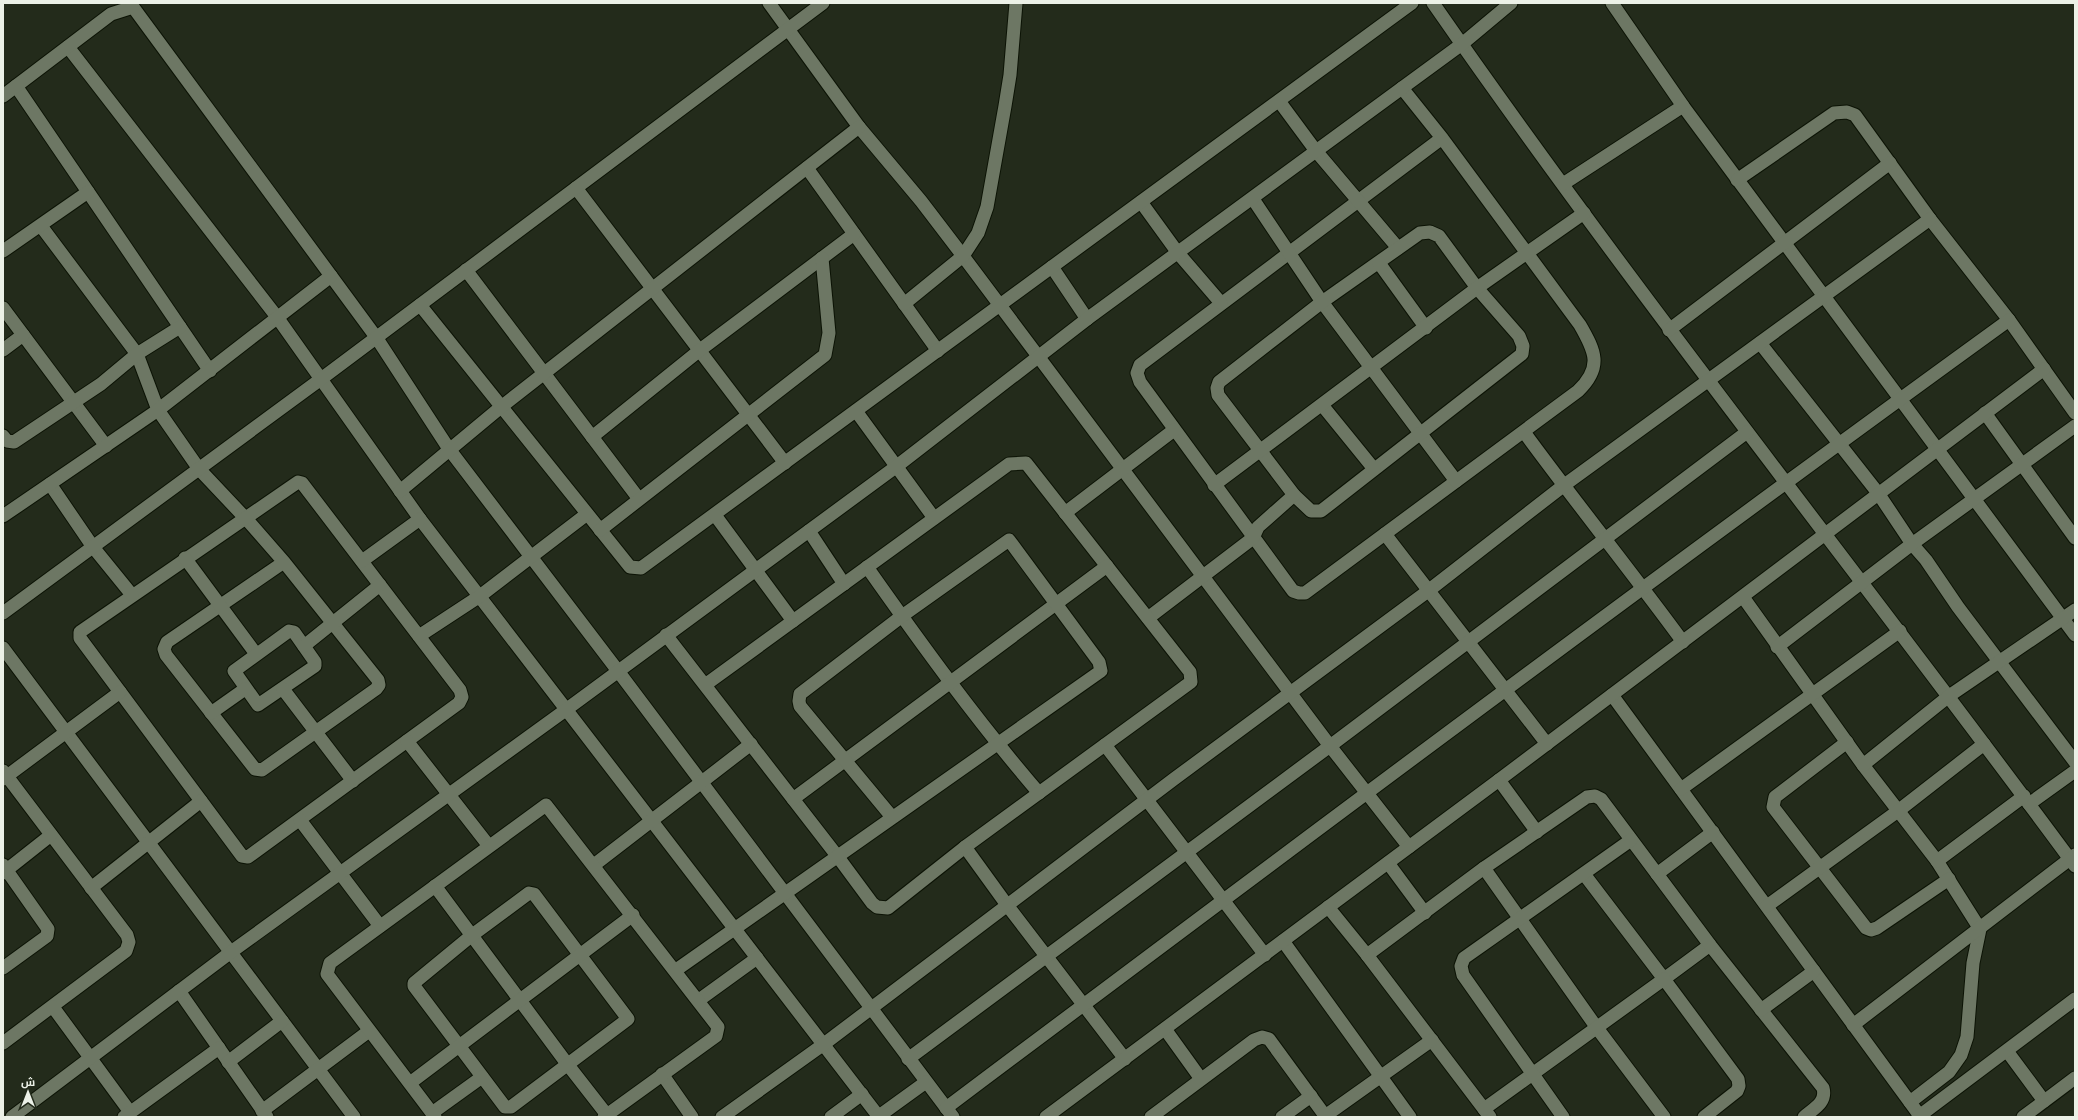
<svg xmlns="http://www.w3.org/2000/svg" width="2078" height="1120" viewBox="0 0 2078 1120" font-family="'Roboto Serif',Cairo,serif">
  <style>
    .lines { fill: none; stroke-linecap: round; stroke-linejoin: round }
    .minor-casing { stroke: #0c1305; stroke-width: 15 }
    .minor { stroke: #6d7764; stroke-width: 13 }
  </style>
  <rect width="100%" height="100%" fill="#232b1b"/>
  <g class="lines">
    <defs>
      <g id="minor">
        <path d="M769,3L859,127L921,201L963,256L1330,746L1409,847"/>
        <path d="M1433,3C1638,298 1862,577 2075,866"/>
        <path d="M1612,3L1683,106L2075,635"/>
        <path d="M68,47L277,317L420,519L879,1117"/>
        <path d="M16,86L210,371"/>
        <path d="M1402,88L1442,138L1580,325C1595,351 1603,367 1578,391L1305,593H1299L1293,591L1140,382L1137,373L1140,365L1442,138"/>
        <path d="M3,96L111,14L133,7L376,337L449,449L618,671L953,1117"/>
        <path d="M1279,101L1316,151L1398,248"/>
        <path d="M807,168L938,351"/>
        <path d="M1737,180L1834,113L1847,112L1855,115L1930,219L2009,320L2075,413"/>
        <path d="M1563,184L1683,106"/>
        <path d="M576,188L785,463"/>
        <path d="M1253,199L1322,302L1456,481"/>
        <path d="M1141,202L1178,253L1221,303"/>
        <path d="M41,226L137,354L158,410L199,469L249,522L284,562L378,680L379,685L376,689L262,770L255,769L166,655L164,649L167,642L284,562"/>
        <path d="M1430,232L1439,236L1477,288L1519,336L1523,346L1522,354L1321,511H1311L1294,495L1218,395L1217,388L1219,382L1322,302L1420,233Z"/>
        <path d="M3,251L88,192"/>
        <path d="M1379,263L1426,328"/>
        <path d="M1052,267L1087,319"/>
        <path d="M466,270L639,499"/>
        <path d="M904,304L963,256L978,233L987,207L1005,106L1010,75L1016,3"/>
        <path d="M420,305L630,567L641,568L1412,3"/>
        <path d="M3,308L106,446"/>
        <path d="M1669,330L1890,163"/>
        <path d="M1760,343L1878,493L1912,544L1926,560L1958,607L2075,762"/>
        <path d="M3,350L23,335"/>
        <path d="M1322,405L1374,469"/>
        <path d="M856,411L934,518"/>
        <path d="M1985,413L2075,538"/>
        <path d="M1524,432C1576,503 1631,571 1683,642"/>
        <path d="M3,436L7,441L14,442L101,384L137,354L180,327"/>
        <path d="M592,437L700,350L854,234"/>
        <path d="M298,482L302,483L460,690L462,697L459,703L248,857L242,856L80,638V632Z"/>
        <path d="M50,484L93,547L132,595"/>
        <path d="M1214,485L1477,288L1584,213"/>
        <path d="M400,491L501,407L859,127"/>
        <path d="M1065,513L1174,430"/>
        <path d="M715,515L793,621"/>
        <path d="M3,516L158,410L331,276"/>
        <path d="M600,530L825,355L829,333L822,258"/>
        <path d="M809,531L844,584"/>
        <path d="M1385,534L1547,744"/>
        <path d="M185,558L256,654"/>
        <path d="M362,561L420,519"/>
        <path d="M867,567C922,645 977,721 1039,793"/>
        <path d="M1743,597L1863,765L1937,861L1980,929L1973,963L1967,1037L1961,1055L1949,1072L1910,1102"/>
        <path d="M3,613L321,379L823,3"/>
        <path d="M1148,618L1253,538L1258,527L1294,495"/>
        <path d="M289,631L294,632L315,662V666L258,705L234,671Z"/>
        <path d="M666,635L838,857L872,903L877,907L888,908L965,847L1191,682L1190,672L1026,463L1009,464L705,685"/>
        <path d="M419,636L480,596L587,514"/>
        <path d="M304,646L380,585"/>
        <path d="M1777,647L1912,544L2075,426"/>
        <path d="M3,648L354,1117"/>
        <path d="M283,689L353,781"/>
        <path d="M1612,695L1920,1116"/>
        <path d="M211,713L245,689"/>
        <path d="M407,741L489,846"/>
        <path d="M1847,742L1775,797L1773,807L1866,928L1871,930L1877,928L1949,879"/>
        <path d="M1105,745L1265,955"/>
        <path d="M1863,765L1949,696L2075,610"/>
        <path d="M3,771L127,935L129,942L126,951L3,1043"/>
        <path d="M3,779L120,692"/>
        <path d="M1499,780L1537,832"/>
        <path d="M1681,789L1900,631"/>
        <path d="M793,799L1107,566"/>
        <path d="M2029,804L2075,771"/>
        <path d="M300,820L380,926"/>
        <path d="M965,847L1007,905L1125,1059"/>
        <path d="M1937,861L2024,796"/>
        <path d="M1388,863L1425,913"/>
        <path d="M3,865L48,929L47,936L3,968"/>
        <path d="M594,865L751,744"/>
        <path d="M1484,868L1597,1028L1664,1117"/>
        <path d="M3,873L51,835"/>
        <path d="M1584,874L1664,979L1710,945"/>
        <path d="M1657,874L1713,832"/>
        <path d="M435,886L568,1065L607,1115"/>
        <path d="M91,888L201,801"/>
        <path d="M529,893L534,894L628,1019L511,1107H505L414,986V983L471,936Z"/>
        <path d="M1767,906L1898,811L1984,744"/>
        <path d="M1328,907L1367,955L1490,1117"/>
        <path d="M1283,941L1410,1117"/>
        <path d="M1367,955L1484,868L1587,797L1595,796L1601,799L1710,945L1823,1088C1827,1103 1813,1109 1804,1117"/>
        <path d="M676,970L1101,671L1099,662L1009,540L902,616L800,694L799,701L800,706L892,817"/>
        <path d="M179,991L267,1117"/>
        <path d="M699,1000L757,958"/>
        <path d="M53,1007L130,1112"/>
        <path d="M1761,1010L1814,971"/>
        <path d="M1853,1025L2075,855"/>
        <path d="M1165,1029L1201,1079"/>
        <path d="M2007,1051L2044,1101"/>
        <path d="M908,1059L1330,746L1747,432"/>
        <path d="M228,1062L282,1021"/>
        <path d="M662,1074L692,1117"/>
        <path d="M410,1083L633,915"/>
        <path d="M946,1108C1299,843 1652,579 2009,320"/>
        <path d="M1484,1109L1664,979L1738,1079L1739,1086L1737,1091L1704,1117"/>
        <path d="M262,1111L369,1031"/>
        <path d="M432,1113L482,1077"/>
        <path d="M879,1116L926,1082"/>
        <path d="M1325,1116L1432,1040"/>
        <path d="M12,1117L231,952L567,709L897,466L1087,319L1462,44L1511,3"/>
        <path d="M124,1117L219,1048"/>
        <path d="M435,1117L327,974L330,963L546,805L718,1027L716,1036L604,1117"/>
        <path d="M722,1117L824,1044L1174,779L1428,591L1563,486L1930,219"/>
        <path d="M831,1117L862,1094"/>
        <path d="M1046,1117L1499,780L2044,369"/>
        <path d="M1151,1117L1254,1040L1262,1037L1269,1039L1326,1117"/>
        <path d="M1282,1117L1311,1096"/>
        <path d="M1563,1117L1463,975L1461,966L1464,958L1631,840"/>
        <path d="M1918,1117L2075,999"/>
        <path d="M2023,1117L2075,1078"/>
      </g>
    </defs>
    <use href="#minor" class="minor-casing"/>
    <use href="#minor" class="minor"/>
  </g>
  <rect width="2078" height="1120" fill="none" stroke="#ecf1e7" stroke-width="8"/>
  <g transform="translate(28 1092)" stroke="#232b1b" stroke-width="3" paint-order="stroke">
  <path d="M0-3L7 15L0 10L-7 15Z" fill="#ecf1e7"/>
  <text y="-6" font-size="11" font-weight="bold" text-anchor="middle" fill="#ecf1e7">ش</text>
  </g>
</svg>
